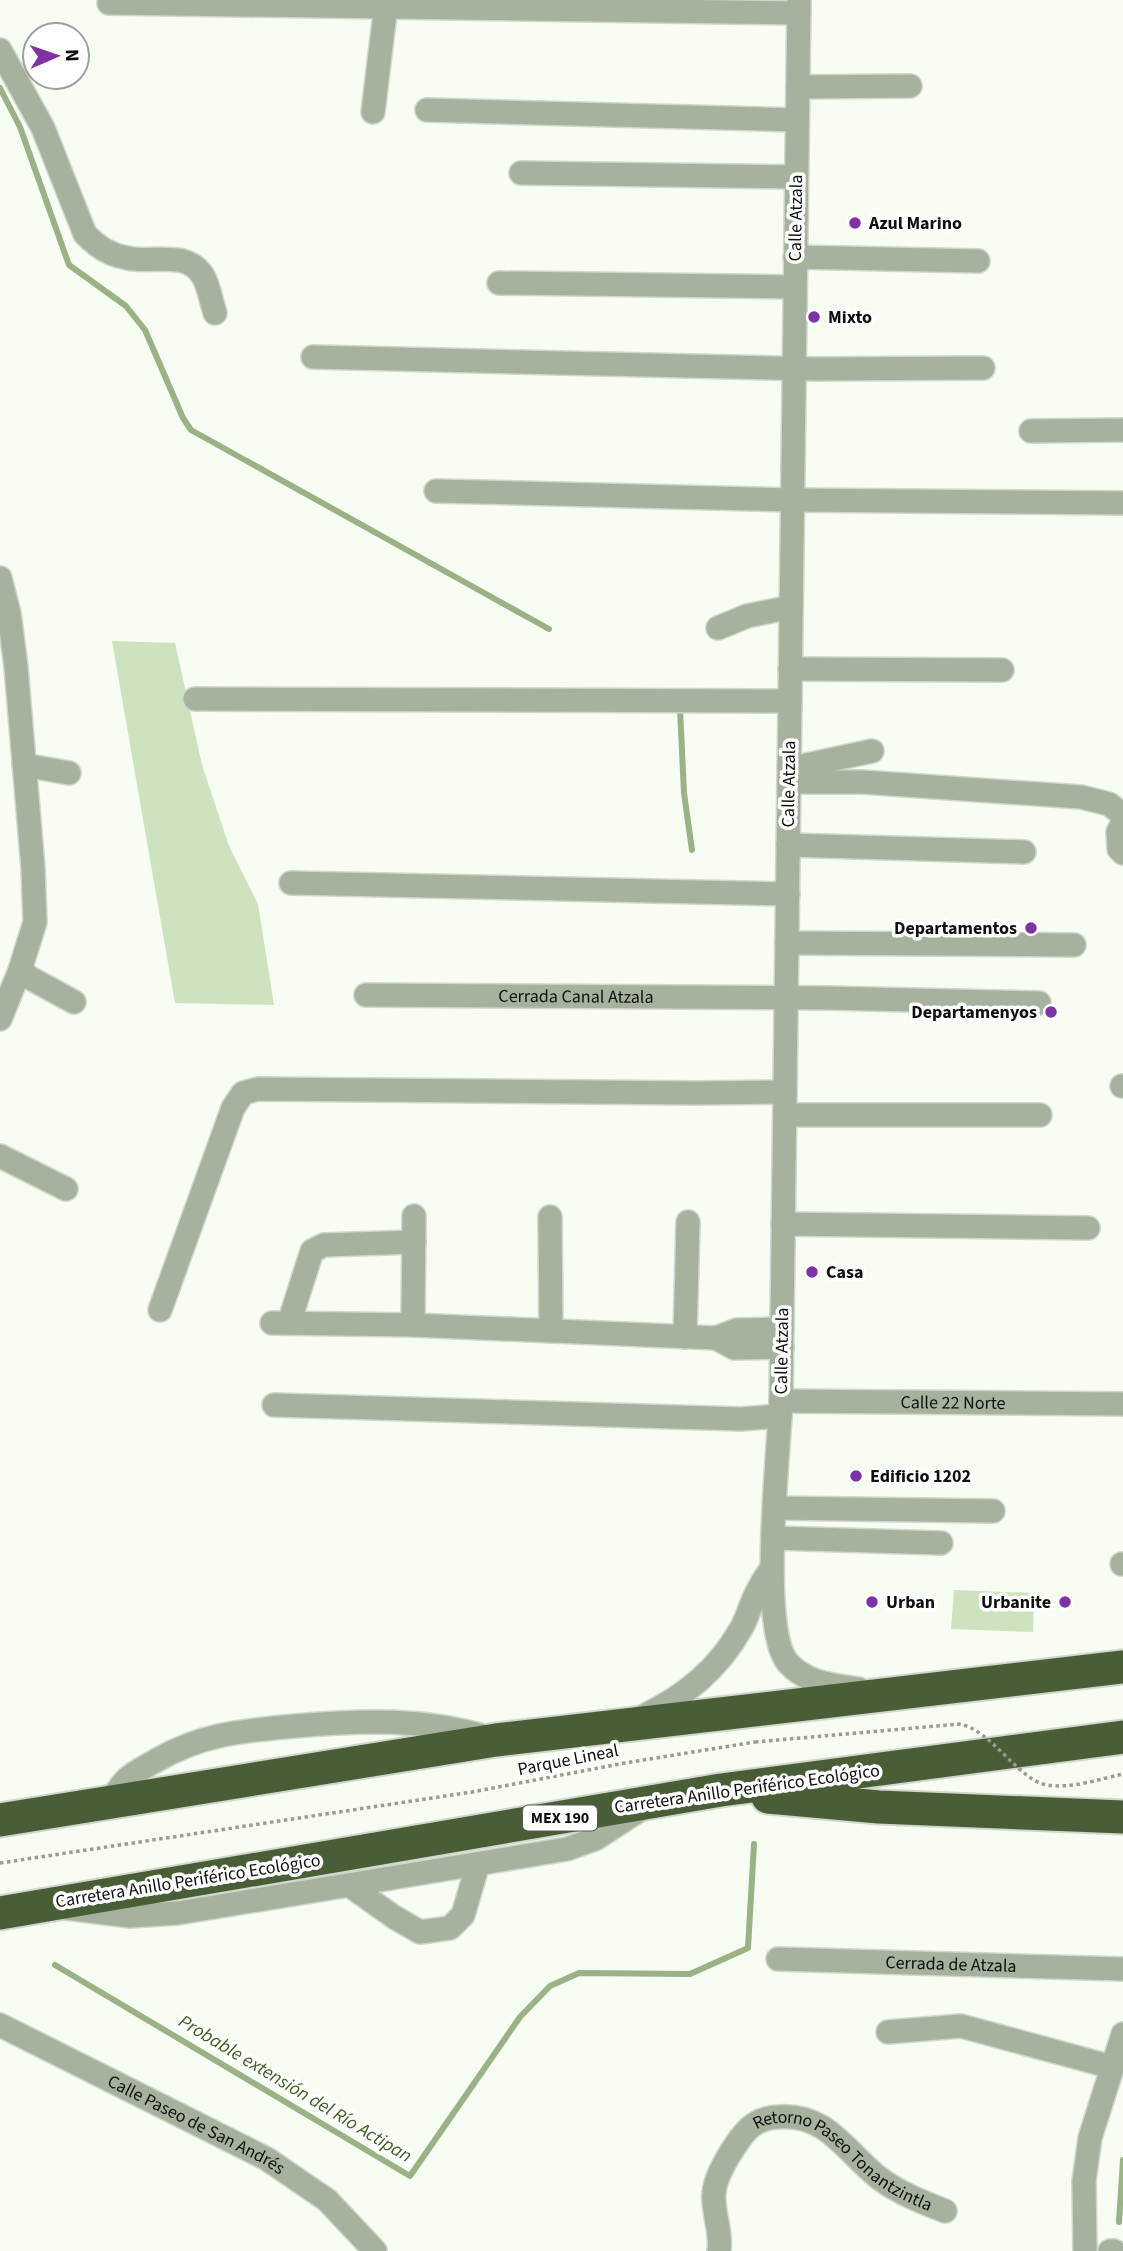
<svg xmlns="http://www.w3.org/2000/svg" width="1123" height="2251" viewBox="0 0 1123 2251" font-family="'Source Sans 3',sans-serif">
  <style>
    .green { fill: #cee2bf }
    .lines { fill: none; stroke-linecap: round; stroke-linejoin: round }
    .stream { stroke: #9ab286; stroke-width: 6 }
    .minor-casing { stroke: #d2d7cd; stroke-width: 26 }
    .highway-casing { stroke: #d2d7cd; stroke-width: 37 }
    .path { stroke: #989c94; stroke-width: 3.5; stroke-dasharray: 3.5 3.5; stroke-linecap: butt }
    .minor { stroke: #a6b19e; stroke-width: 23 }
    .highway { stroke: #495e36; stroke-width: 33 }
    .path-bridge { stroke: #989c94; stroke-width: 3.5; stroke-dasharray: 3.5 3.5; stroke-linecap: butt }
    .poi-dot { fill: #7e33a5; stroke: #fff; stroke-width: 2.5 }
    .labels { text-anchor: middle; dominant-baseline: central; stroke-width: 7; stroke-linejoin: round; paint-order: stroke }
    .shield { fill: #fff; stroke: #565856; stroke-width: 2 }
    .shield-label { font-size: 16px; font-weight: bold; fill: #0e100d }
    .street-label { font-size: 18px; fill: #0e100d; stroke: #fff }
    .poi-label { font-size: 18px; font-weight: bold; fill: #0e100d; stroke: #fff; text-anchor: start }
    .water-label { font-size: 19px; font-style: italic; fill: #3f5d1f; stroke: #fff }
  </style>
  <rect width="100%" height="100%" fill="#f7fdf2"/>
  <g class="green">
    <path d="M112,641L175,643L202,765L229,846L258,904L274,1005L175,1003Z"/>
    <path d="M954,1590L1034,1593L1033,1632L951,1629Z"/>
  </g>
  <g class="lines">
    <g class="stream">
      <path d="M0,88L20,127L69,265L126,306L145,330L183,418L191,430L549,629"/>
      <path d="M680,709L684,793L692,850"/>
      <path d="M55,1965L410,2176L520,2017L550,1986L579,1973L690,1974L748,1948L754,1844"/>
      <path d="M1119,2222L1123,2160"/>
    </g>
    <defs>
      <g id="minor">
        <path d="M799,0L781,1401C779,1450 758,1633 789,1664C808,1684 833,1685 859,1689"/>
        <path d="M109,3L799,13"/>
        <path d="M0,50L43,128L85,234C96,246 110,255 127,258C153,264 186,249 203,276C209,286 211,301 215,313"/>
        <path d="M798,87L910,86"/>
        <path d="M427,110L797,120"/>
        <path d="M373,112L386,5"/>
        <path d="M521,173L796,177"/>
        <path d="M795,257L978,261"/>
        <path d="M499,283L795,287"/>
        <path d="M313,357L814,369L983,368"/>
        <path d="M1031,431L1123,430"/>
        <path d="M436,491L792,500L1123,503"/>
        <path d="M0,578L9,613L16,667L33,868L35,922L20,970L0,1019"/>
        <path d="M718,628L747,616L791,607"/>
        <path d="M790,669L1002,670"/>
        <path d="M195,699L790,701"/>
        <path d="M24,765L69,773"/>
        <path d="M789,766H802L872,751"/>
        <path d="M789,782H862L1081,797L1109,804L1123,815"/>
        <path d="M1123,822L1118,832L1119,849L1123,853"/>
        <path d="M788,845L1024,852"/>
        <path d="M291,883L788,894"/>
        <path d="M787,943L1074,945"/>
        <path d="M20,970L30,978L74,1002"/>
        <path id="s1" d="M366,995L827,998L1039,1003"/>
        <path d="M1122,1086H1123"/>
        <path d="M785,1115H1040"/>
        <path d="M0,1156L66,1189"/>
        <path d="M550,1217L551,1331"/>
        <path d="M783,1224L1088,1228"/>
        <path d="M160,1310L233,1108L243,1093L258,1089L695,1093L785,1092"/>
        <path d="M272,1323L413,1325L716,1338L737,1330L782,1329"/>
        <path d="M289,1323L312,1251L324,1245L414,1242"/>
        <path d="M413,1325L414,1216"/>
        <path d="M685,1337L688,1222"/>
        <path d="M716,1338L734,1348L782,1347"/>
        <path id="s2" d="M781,1401L1123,1404"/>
        <path d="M274,1405L741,1419L780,1416"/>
        <path d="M775,1508L993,1511"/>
        <path d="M773,1538L941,1543"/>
        <path d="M1122,1564H1123"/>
        <path d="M642,1717C685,1696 718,1670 742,1627C748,1616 751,1603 757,1592C761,1584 766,1576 771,1569"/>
        <path d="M110,1801C115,1795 120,1786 126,1780C134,1772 147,1766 157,1760C204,1733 243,1731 295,1726C363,1720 425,1718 490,1738"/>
        <path d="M349,1885L394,1917L420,1932L450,1928L463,1915L478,1864"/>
        <path d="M66,1908L130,1916L178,1913L567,1849L595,1839L644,1807"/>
        <path id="s3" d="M778,1959L1123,1969"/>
        <path id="s4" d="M0,2025L267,2159L327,2200L375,2251"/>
        <path d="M888,2032L961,2026L1112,2067"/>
        <path id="s5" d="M719,2251C722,2231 712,2211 714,2193C715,2177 730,2153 739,2140C749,2126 759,2118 778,2117C827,2113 845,2151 879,2178C899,2193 922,2202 945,2211"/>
        <path d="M1085,2251L1084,2181L1090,2138L1123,2034"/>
        <path d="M1110,2251H1114"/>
      </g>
      <g id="highway">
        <path d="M768,1797L879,1807L1123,1817"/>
        <path d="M0,1820L496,1740L1123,1667"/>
        <path d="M0,1913L721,1790L1123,1737"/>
      </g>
    </defs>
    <use href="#minor" class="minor-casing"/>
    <use href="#highway" class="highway-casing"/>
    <path class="path" d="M0,1863L472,1792L625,1763L755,1742"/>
    <use href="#minor" class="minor"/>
    <use href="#highway" class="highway"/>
    <path class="path-bridge" d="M755,1742L959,1724C991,1729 1019,1781 1047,1785C1071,1789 1100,1779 1123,1774"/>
  </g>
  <g class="poi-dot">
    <circle cx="855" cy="223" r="7"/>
    <circle cx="814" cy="317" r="7"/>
    <circle cx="1031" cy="928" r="7"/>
    <circle cx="1051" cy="1012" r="7"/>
    <circle cx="812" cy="1272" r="7"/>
    <circle cx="856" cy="1476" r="7"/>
    <circle cx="872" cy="1602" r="7"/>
    <circle cx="1065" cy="1602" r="7"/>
  </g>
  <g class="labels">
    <rect class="shield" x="523" y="1805.5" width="74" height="25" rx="5"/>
    <g class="shield-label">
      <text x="560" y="1818">MEX 190</text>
    </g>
    <g class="street-label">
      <text transform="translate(796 218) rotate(-89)">Calle Atzala</text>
      <text transform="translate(789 784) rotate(-89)">Calle Atzala</text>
      <text stroke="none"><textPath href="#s1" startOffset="210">Cerrada Canal Atzala</textPath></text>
      <text transform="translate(782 1351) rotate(-89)">Calle Atzala</text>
      <text stroke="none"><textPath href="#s2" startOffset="172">Calle 22 Norte</textPath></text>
      <text transform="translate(568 1760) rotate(-11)">Parque Lineal</text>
      <text transform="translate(747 1789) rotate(-8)">Carretera Anillo Periférico Ecológico</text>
      <text transform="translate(188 1881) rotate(-9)">Carretera Anillo Periférico Ecológico</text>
      <text stroke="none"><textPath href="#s3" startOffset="173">Cerrada de Atzala</textPath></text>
      <text stroke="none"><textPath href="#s4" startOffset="220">Calle Paseo de San Andrés</textPath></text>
      <text stroke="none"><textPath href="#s5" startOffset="243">Retorno Paseo Tonantzintla</textPath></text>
    </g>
    <g class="poi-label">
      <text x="869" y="223">Azul Marino</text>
      <text x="828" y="317">Mixto</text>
      <text x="1017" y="928" text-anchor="end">Departamentos</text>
      <text x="1037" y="1012" text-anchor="end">Departamenyos</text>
      <text x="826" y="1272">Casa</text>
      <text x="870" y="1476">Edificio 1202</text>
      <text x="886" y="1602">Urban</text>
      <text x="1051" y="1602" text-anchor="end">Urbanite</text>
    </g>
    <g class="water-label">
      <text transform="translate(295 2089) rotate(31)">Probable extensión del Río Actipan</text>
    </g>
  </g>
  <g transform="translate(56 56) rotate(88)"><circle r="33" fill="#ffffff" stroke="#9f9f9e" stroke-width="2"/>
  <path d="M0-5L12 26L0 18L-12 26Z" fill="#7e33a5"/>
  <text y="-10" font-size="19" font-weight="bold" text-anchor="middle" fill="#0e100d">N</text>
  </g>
</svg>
